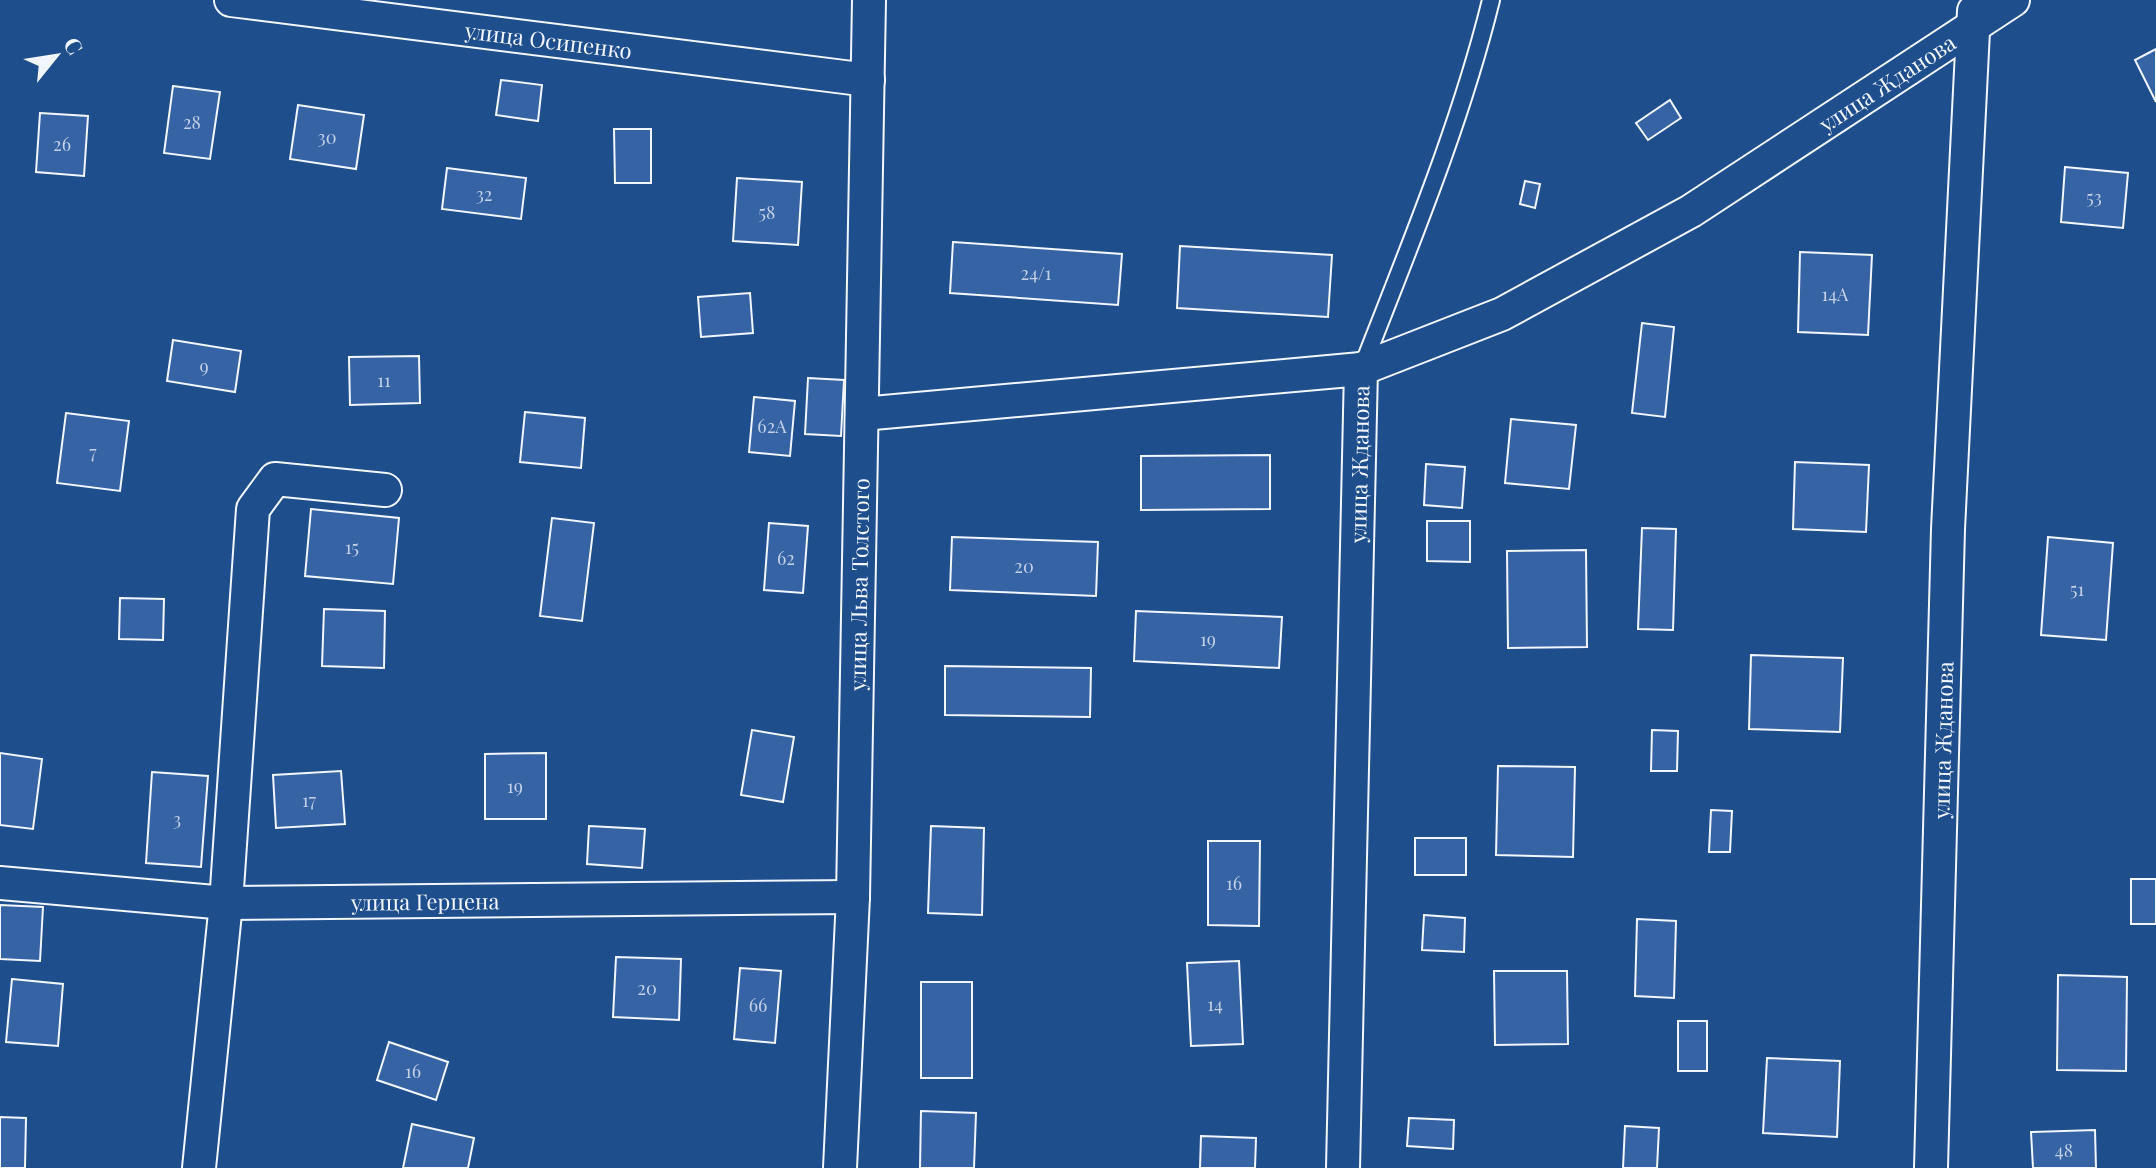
<svg xmlns="http://www.w3.org/2000/svg" width="2156" height="1168" viewBox="0 0 2156 1168" font-family="'Playfair Display',serif">
  <style>
    .building { fill: #3563a3; stroke: #f2f6ff; stroke-width: 2 }
    .lines { fill: none; stroke-linecap: round; stroke-linejoin: round }
    .lane-casing { stroke: #f2f6ff; stroke-width: 20 }
    .street-casing { stroke: #f2f6ff; stroke-width: 36 }
    .lane { stroke: #1f4e8c; stroke-width: 16 }
    .street { stroke: #1f4e8c; stroke-width: 32 }
    .labels { text-anchor: middle; dominant-baseline: central; stroke-width: 6; stroke-linejoin: round; paint-order: stroke }
    .number-label { font-size: 18px; fill: #c3d1e8 }
    .street-label { font-size: 22px; fill: #f2f6ff; stroke: #1f4e8c }
  </style>
  <rect width="100%" height="100%" fill="#1f4e8c"/>
  <g class="building">
    <path d="M2156,49V102L2135,60Z"/>
    <path d="M501,80L542,85L538,121L496,115Z"/>
    <path d="M173,86L220,92L210,159L164,153Z"/>
    <path d="M1670,100L1681,118L1648,140L1636,123Z"/>
    <path d="M298,105L364,115L356,169L290,159Z"/>
    <path d="M40,113L88,116L84,176L36,172Z"/>
    <path d="M614,129H651V183H615Z"/>
    <path d="M2065,167L2128,173L2123,228L2061,222Z"/>
    <path d="M447,168L526,178L521,219L442,209Z"/>
    <path d="M737,178L802,182L798,245L733,241Z"/>
    <path d="M1525,181L1540,184L1535,208L1520,204Z"/>
    <path d="M953,242L1122,254L1118,305L950,293Z"/>
    <path d="M1180,246L1332,255L1328,317L1177,308Z"/>
    <path d="M1800,252L1872,255L1868,335L1798,332Z"/>
    <path d="M750,293L753,333L701,337L698,297Z"/>
    <path d="M1642,323L1674,327L1665,417L1632,413Z"/>
    <path d="M173,340L241,351L235,392L167,381Z"/>
    <path d="M419,356L420,403L350,405L349,357Z"/>
    <path d="M808,378L844,380L841,436L805,434Z"/>
    <path d="M754,397L795,401L790,456L749,452Z"/>
    <path d="M525,412L585,418L581,468L520,462Z"/>
    <path d="M66,413L129,421L120,491L57,483Z"/>
    <path d="M1511,419L1576,425L1569,489L1505,483Z"/>
    <path d="M1270,455V509L1141,510V456Z"/>
    <path d="M1795,462L1869,465L1866,532L1793,529Z"/>
    <path d="M1426,464L1465,467L1462,508L1424,505Z"/>
    <path d="M311,509L399,518L393,584L305,576Z"/>
    <path d="M552,518L594,523L582,621L540,616Z"/>
    <path d="M1427,521H1470V562L1427,561Z"/>
    <path d="M769,523L808,526L803,593L764,590Z"/>
    <path d="M1642,528L1676,529L1673,630L1638,629Z"/>
    <path d="M952,537L1098,542L1096,596L950,590Z"/>
    <path d="M2048,537L2113,543L2106,640L2041,635Z"/>
    <path d="M1586,550L1587,647L1508,648L1507,551Z"/>
    <path d="M120,598L164,599L163,640L119,639Z"/>
    <path d="M324,609L385,611L384,668L322,666Z"/>
    <path d="M1136,611L1282,617L1279,668L1134,661Z"/>
    <path d="M1751,655L1843,658L1840,732L1749,729Z"/>
    <path d="M945,666L1091,668L1090,717L945,715Z"/>
    <path d="M752,730L794,737L783,802L741,795Z"/>
    <path d="M1652,730L1678,731L1677,771H1651Z"/>
    <path d="M0,753L42,759L33,829L0,825Z"/>
    <path d="M546,753V819H485V754Z"/>
    <path d="M1498,766L1575,767L1573,857L1496,855Z"/>
    <path d="M341,771L345,824L276,828L273,775Z"/>
    <path d="M152,772L208,776L201,867L146,863Z"/>
    <path d="M1711,810L1732,811L1730,852H1709Z"/>
    <path d="M589,826L645,829L642,868L587,864Z"/>
    <path d="M931,826L984,828L982,915L928,913Z"/>
    <rect x="1415" y="838" width="51" height="37"/>
    <path d="M1208,841H1260L1259,926L1208,925Z"/>
    <rect x="2131" y="879" width="25" height="45"/>
    <path d="M0,905L43,907L40,961L0,959Z"/>
    <path d="M1424,915L1465,918L1464,952L1422,950Z"/>
    <path d="M1637,919L1676,921L1674,998L1635,996Z"/>
    <path d="M616,957L681,959L679,1020L613,1017Z"/>
    <path d="M1239,961L1243,1044L1191,1046L1187,963Z"/>
    <path d="M740,968L781,971L775,1043L734,1039Z"/>
    <path d="M1494,971H1567L1568,1044L1495,1045Z"/>
    <path d="M2058,975L2127,977L2126,1071L2057,1070Z"/>
    <path d="M12,979L63,984L58,1046L6,1042Z"/>
    <rect x="921" y="982" width="51" height="96"/>
    <rect x="1678" y="1021" width="29" height="50"/>
    <path d="M389,1042L448,1062L436,1100L377,1080Z"/>
    <path d="M1767,1058L1840,1061L1837,1137L1763,1133Z"/>
    <path d="M921,1111L976,1113L974,1168H920Z"/>
    <path d="M0,1117L26,1118L25,1168H0Z"/>
    <path d="M1409,1118L1454,1120L1453,1149L1407,1146Z"/>
    <path d="M412,1124L474,1138L468,1168H403Z"/>
    <path d="M1625,1126L1659,1128L1657,1168H1623Z"/>
    <path d="M2095,1130L2096,1168H2033L2031,1132Z"/>
    <path d="M1201,1136L1256,1138L1255,1168H1200Z"/>
  </g>
  <g class="lines">
    <defs>
      <path id="lane" d="M1362,368C1409,247 1460,126 1491,0"/>
      <g id="street">
        <path id="s1" d="M231,0L868,80"/>
        <path d="M862,414L1361,369"/>
        <path id="s2" d="M0,883L226,903L853,897"/>
        <path d="M199,1168L226,903L253,509L275,479L385,490"/>
        <path id="s3" d="M840,1168L853,897L869,0"/>
        <path id="s4" d="M1343,1168L1361,369L1502,314L1691,211L2013,0"/>
        <path id="s5" d="M1931,1168L1948,529L1974,11"/>
      </g>
    </defs>
    <use href="#lane" class="lane-casing"/>
    <use href="#street" class="street-casing"/>
    <use href="#lane" class="lane"/>
    <use href="#street" class="street"/>
  </g>
  <g class="labels">
    <g class="number-label">
      <text x="192" y="122">28</text>
      <text x="327" y="137">30</text>
      <text x="62" y="144">26</text>
      <text x="484" y="194">32</text>
      <text x="2094" y="197">53</text>
      <text x="767" y="212">58</text>
      <text x="1036" y="273">24/1</text>
      <text x="1835" y="294">14А</text>
      <text x="204" y="366">9</text>
      <text x="384" y="380">11</text>
      <text x="772" y="426">62А</text>
      <text x="93" y="452">7</text>
      <text x="352" y="547">15</text>
      <text x="786" y="558">62</text>
      <text x="1024" y="566">20</text>
      <text x="2077" y="589">51</text>
      <text x="1208" y="639">19</text>
      <text x="515" y="786">19</text>
      <text x="309" y="800">17</text>
      <text x="177" y="819">3</text>
      <text x="1234" y="883">16</text>
      <text x="647" y="988">20</text>
      <text x="1215" y="1004">14</text>
      <text x="758" y="1005">66</text>
      <text x="413" y="1071">16</text>
      <text x="2064" y="1150">48</text>
    </g>
    <g class="street-label">
      <text stroke="none"><textPath href="#s1" startOffset="320">улица Осипенко</textPath></text>
      <text stroke="none"><textPath href="#s4" startOffset="1400">улица Жданова</textPath></text>
      <text stroke="none"><textPath href="#s4" startOffset="704">улица Жданова</textPath></text>
      <text stroke="none"><textPath href="#s3" startOffset="584">улица Льва Толстого</textPath></text>
      <text stroke="none"><textPath href="#s5" startOffset="428">улица Жданова</textPath></text>
      <text stroke="none"><textPath href="#s2" startOffset="426">улица Герцена</textPath></text>
    </g>
  </g>
  <g transform="translate(56 56) rotate(60)" stroke="#1f4e8c" stroke-width="6" paint-order="stroke">
  <path d="M0-6L14 30L0 20L-14 30Z" fill="#f2f6ff"/>
  <text y="-12" font-size="22" font-weight="bold" text-anchor="middle" fill="#f2f6ff">С</text>
  </g>
</svg>
